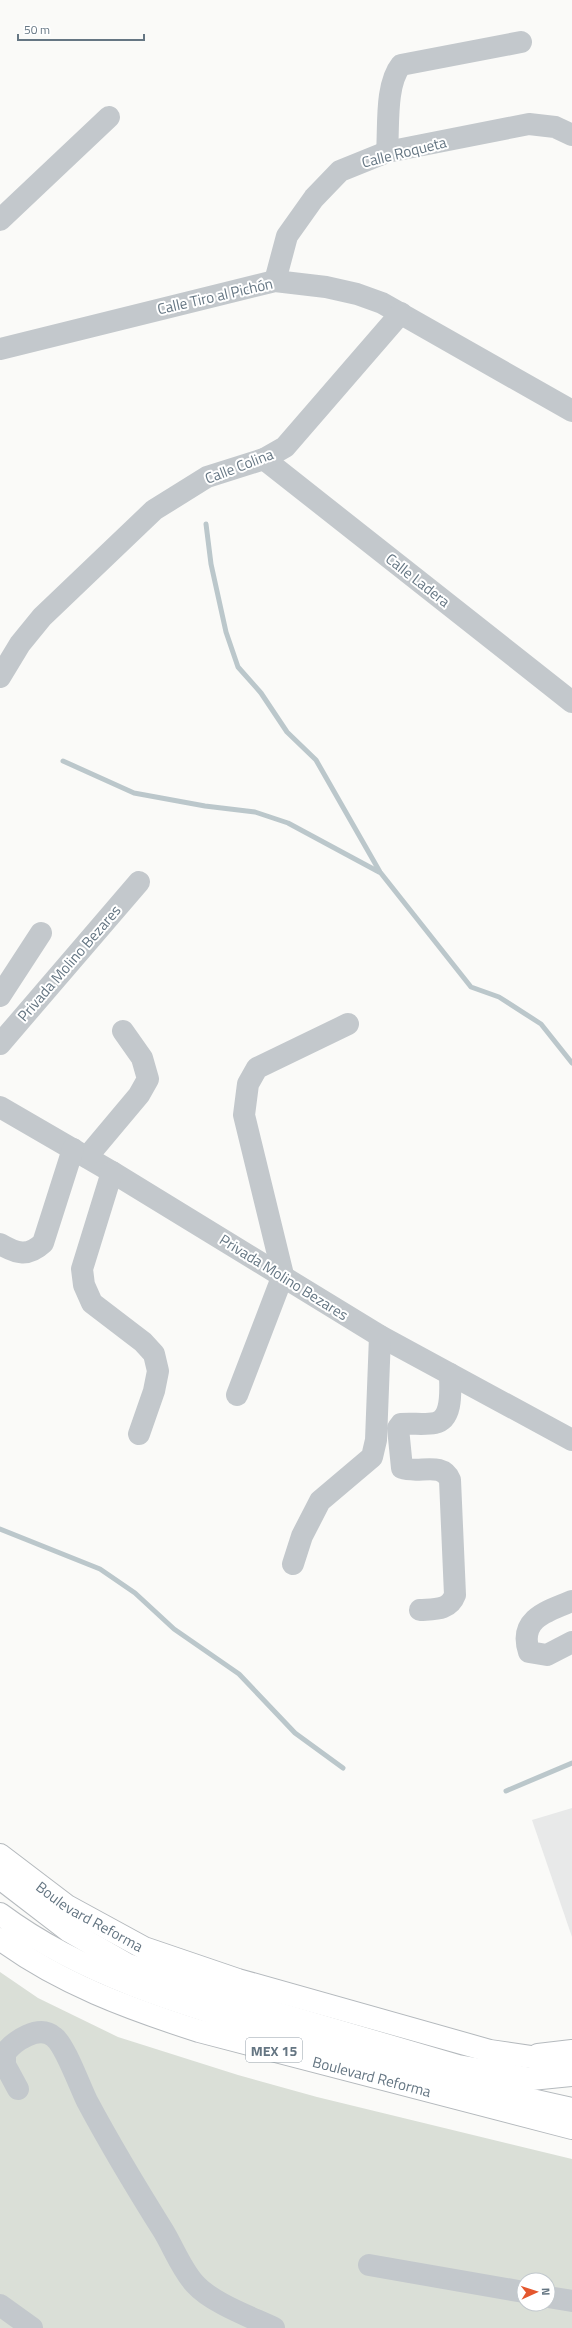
<svg xmlns="http://www.w3.org/2000/svg" width="572" height="2328" viewBox="0 0 572 2328" font-family="'Titillium Web',sans-serif">
  <style>
    .built { fill: #e8e9e9 }
    .green { fill: #dadfd7; fill-rule: evenodd }
    .lines { fill: none; stroke-linecap: round; stroke-linejoin: round }
    .stream { stroke: #bbc7cb; stroke-width: 5 }
    .major-casing { stroke: #b5babe; stroke-width: 24 }
    .highway-casing { stroke: #b4b9bd; stroke-width: 24 }
    .minor { stroke: #c3c8cc; stroke-width: 22 }
    .major { stroke: #fff; stroke-width: 22 }
    .highway { stroke: #fff; stroke-width: 22 }
    .labels { text-anchor: middle; dominant-baseline: central; stroke-width: 4; stroke-linejoin: round; paint-order: stroke }
    .shield { fill: #fff; stroke: #939fa8; stroke-width: 1 }
    .shield-label { font-size: 14px; font-weight: bold; fill: #657683 }
    .street-label { font-size: 15px; fill: #657683; stroke: #fff }
  </style>
  <rect width="100%" height="100%" fill="#fafaf8"/>
  <path class="built" d="M572,1808V1937L532,1820Z"/>
  <path class="green" d="M0,1972L38,1998L118,2037L238,2075L317,2097L572,2159V2328H0ZM524,2280H548V2304H524Z"/>
  <g class="lines">
    <g class="stream">
      <path d="M206,524L211,564L226,632L238,667L261,693L287,732L316,760L380,872L471,987L499,997L541,1024L572,1063"/>
      <path d="M63,761L134,793L205,806L255,812L288,823L379,872"/>
      <path d="M0,1529L100,1569L135,1593L174,1629L239,1674L295,1733L343,1768"/>
      <path d="M506,1791L572,1763"/>
    </g>
    <defs>
      <g id="major">
        <path d="M0,1878L69,1931L128,1965L225,1998L458,2066L531,2079L572,2075"/>
        <path d="M0,1914C90,1981 200,2009 306,2040C394,2065 483,2090 572,2109"/>
        <path d="M538,2055L572,2051"/>
      </g>
      <g id="highway">
        <path id="s1" d="M0,1855L67,1906L144,1948L238,1980L490,2051L572,2063"/>
        <path id="s2" d="M0,1939C59,1983 130,2009 199,2031L572,2128"/>
      </g>
    </defs>
    <use href="#major" class="major-casing"/>
    <use href="#highway" class="highway-casing"/>
    <g class="minor">
      <path d="M387,152C389,127 385,85 401,65L521,42"/>
      <path d="M0,220L109,117"/>
      <path d="M275,281L287,236L314,198L340,171L387,152L529,124L555,127L572,135"/>
      <path d="M0,349L275,281L326,287L357,294L382,303L572,411"/>
      <path d="M264,459L572,702"/>
      <path d="M0,677L20,644L42,617L154,510L207,477L264,459L285,447L401,313"/>
      <path d="M0,996L41,933"/>
      <path d="M0,1044L139,882"/>
      <path d="M0,1107L112,1172L380,1336L572,1440"/>
      <path d="M87,1157L139,1095L148,1079L142,1058L123,1031"/>
      <path d="M112,1172L82,1269L84,1285L92,1303L143,1342L154,1354L158,1371L154,1391L139,1434"/>
      <path d="M0,1244C17,1254 28,1257 43,1243L73,1149"/>
      <path d="M237,1395L283,1275L244,1115L248,1084L257,1068L348,1024"/>
      <path d="M293,1564L302,1536L320,1501L372,1457L376,1440L380,1336"/>
      <path d="M572,1601C547,1611 518,1619 529,1652L547,1655L572,1642"/>
      <path d="M420,1610C434,1609 449,1611 455,1595L450,1480C442,1461 419,1474 402,1468L398,1428L401,1424C412,1423 425,1425 435,1423C454,1419 450,1388 450,1374"/>
      <path d="M18,2089L5,2065V2053C14,2041 39,2024 54,2037C65,2045 80,2087 87,2101C111,2146 137,2189 164,2232C174,2249 182,2270 195,2284C212,2303 251,2317 274,2328"/>
      <path d="M369,2265L524,2292"/>
      <path d="M548,2297L572,2301"/>
      <path d="M0,2305L32,2328"/>
    </g>
    <use href="#major" class="major"/>
    <use href="#highway" class="highway"/>
  </g>
  <g class="labels">
    <rect class="shield" x="246" y="2038" width="56" height="24" rx="3"/>
    <g class="shield-label">
      <text x="274" y="2050">MEX 15</text>
    </g>
    <g class="street-label">
      <text transform="translate(404 152) rotate(-14)">Calle Roqueta</text>
      <text transform="translate(215 296) rotate(-13)">Calle Tiro al Pichón</text>
      <text transform="translate(239 466) rotate(-21)">Calle Colina</text>
      <text transform="translate(418 580) rotate(38)">Calle Ladera</text>
      <text transform="translate(69 963) rotate(-49)">Privada Molino Bezares</text>
      <text transform="translate(284 1277) rotate(32)">Privada Molino Bezares</text>
      <text stroke="none"><textPath href="#s1" startOffset="109">Boulevard Reforma</textPath></text>
      <text stroke="none"><textPath href="#s2" startOffset="399">Boulevard Reforma</textPath></text>
    </g>
  </g>
  <g transform="translate(536 2292) rotate(87)"><circle r="19" fill="#ffffff" stroke="#c1c8cd"/>
  <path d="M0-3L7 15L0 10L-7 15Z" fill="#e4572e"/>
  <text y="-6" font-size="11" font-weight="bold" text-anchor="middle" fill="#657683">N</text>
  </g>
  <path d="M18 34v6h126v-6" fill="none" stroke="#657683" stroke-width="2"/>
  <text x="24" y="34" font-size="12" fill="#657683" stroke="#ffffff" stroke-width="3" paint-order="stroke">50 m</text>
</svg>
